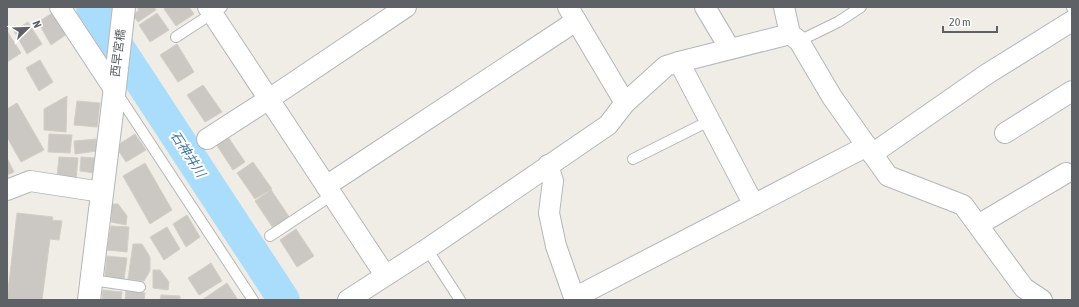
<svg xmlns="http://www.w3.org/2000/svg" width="1079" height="307" viewBox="0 0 1079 307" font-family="'Asap Condensed','Noto Sans JP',sans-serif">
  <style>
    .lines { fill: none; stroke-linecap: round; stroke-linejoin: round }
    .river { stroke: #aaddfc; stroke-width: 32 }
    .building { fill: #cbc7c3; stroke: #d4cec4 }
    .service-casing { stroke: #b3b7ba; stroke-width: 12 }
    .minor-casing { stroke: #b3b7ba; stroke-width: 22 }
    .tertiary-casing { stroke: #b3b7ba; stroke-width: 24 }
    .service { stroke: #fff; stroke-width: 10 }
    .minor { stroke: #fff; stroke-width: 20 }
    .tertiary { stroke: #fff; stroke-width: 22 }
    .labels { text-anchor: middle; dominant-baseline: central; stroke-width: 4; stroke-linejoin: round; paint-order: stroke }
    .street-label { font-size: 12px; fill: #5e6266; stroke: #fff }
    .water-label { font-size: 13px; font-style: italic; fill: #4379a6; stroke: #fff }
  </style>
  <rect width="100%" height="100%" fill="#efede6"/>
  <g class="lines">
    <path class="river" d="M92,7L284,300"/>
  </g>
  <g class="building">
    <path d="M137,7H154L156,10L138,22L133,15L139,10Z"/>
    <path d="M167,7H189L194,14L176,26L164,9Z"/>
    <path d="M54,12L67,34L51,45L38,22Z"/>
    <path d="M157,13L169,30L150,42L139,25Z"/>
    <path d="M28,22L42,44L27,54L14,31Z"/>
    <path d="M7,31L21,53L7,62Z"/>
    <path d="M177,44L194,72L178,82L160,55Z"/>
    <path d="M40,60L53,82L39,91L26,68Z"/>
    <path d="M203,85L222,112L205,122L187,95Z"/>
    <path d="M67,96L66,132L44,130V109Z"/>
    <path d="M77,101L100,103L97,127L74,125Z"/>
    <path d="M17,103L44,150L21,162L7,137V109Z"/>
    <path d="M49,134L72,135L70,153L48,152Z"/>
    <path d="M135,134L146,150L126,162L118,150L121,143Z"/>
    <path d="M228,137L245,162L233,170L216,144Z"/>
    <path d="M96,139L97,151L75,154L74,141Z"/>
    <path d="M59,157L78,158L76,179L57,176Z"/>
    <path d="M81,157L95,158L94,173L80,171Z"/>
    <path d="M7,158L14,172L7,175Z"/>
    <path d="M253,162L272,189L255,199L237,173Z"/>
    <path d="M145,163L172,210L150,224L123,176Z"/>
    <path d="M271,190L290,218L273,228L255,201Z"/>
    <path d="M112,204H118L127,216L126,225L111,222Z"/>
    <path d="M17,213L53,217L52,220L62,221L59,240L50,239L42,300H7Z"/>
    <path d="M187,215L200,237L186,247L173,224Z"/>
    <path d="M111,226L129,227L127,252L107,250Z"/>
    <path d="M167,227L180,249L164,260L150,237Z"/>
    <path d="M296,229L314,256L297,267L280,240Z"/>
    <path d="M133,244H142L150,257V271L144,281L128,279Z"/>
    <path d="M107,256L127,258L124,279L105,276Z"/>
    <path d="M211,263L222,281L199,295L188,278Z"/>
    <path d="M153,270H160L169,282L168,290L153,288Z"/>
    <path d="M227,283L238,300H202Z"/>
    <path d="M103,290L122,292L121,300H102Z"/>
    <path d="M126,291L145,293L144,300H125Z"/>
    <path d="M161,295L180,296V300H160Z"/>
  </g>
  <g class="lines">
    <defs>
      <g id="service">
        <path d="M1072,7V8"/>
        <path d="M176,37L222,7"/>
        <path d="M799,41L838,22L861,7"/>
        <path d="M117,93L253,300"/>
        <path d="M633,159L709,121"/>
        <path d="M270,236L332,195"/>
        <path d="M427,249L460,300"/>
        <path d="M92,280L140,287"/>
      </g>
      <g id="minor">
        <path d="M60,7L114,89"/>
        <path d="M208,7L385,275"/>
        <path d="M568,7L625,103"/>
        <path d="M705,7L730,49"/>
        <path d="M784,7L790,34L799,41L832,97L888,176L963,205L1024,288L1042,300"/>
        <path d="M679,62L754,205"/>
        <path d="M1005,133L1072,91"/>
        <path d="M207,139L269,99L406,7"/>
        <path d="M872,154L987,74L1072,21"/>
        <path d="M548,165L553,181L549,213L556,246L575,300"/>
        <path d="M326,186L576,21"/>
        <path d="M7,190L30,181L102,192"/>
        <path d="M978,225L1066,173"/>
        <path d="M574,298L867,146"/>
        <path d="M348,300L427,249L608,125L625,103L666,66L679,62L790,34"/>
      </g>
      <path id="tertiary" d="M89,300L113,104L124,7"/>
    </defs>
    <use href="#service" class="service-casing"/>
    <use href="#minor" class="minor-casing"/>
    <use href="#tertiary" class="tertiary-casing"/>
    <use href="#service" class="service"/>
    <use href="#minor" class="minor"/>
    <use href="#tertiary" class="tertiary"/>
  </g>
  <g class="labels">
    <g class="street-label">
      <text transform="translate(118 53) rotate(-83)">西早宮橋</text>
    </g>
    <g class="water-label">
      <text transform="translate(188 154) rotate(57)">石神井川</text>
    </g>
  </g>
  <rect width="1079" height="307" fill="none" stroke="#5e6266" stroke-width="16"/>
  <g transform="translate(28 28) rotate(67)" stroke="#ffffff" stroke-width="3" paint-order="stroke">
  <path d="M0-3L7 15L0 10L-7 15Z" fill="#5e6266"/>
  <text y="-6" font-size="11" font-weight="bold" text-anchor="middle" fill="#5e6266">N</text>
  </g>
  <path d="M943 26v6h54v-6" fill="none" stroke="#5e6266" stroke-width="2"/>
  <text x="949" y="26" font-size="12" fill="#5e6266" stroke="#ffffff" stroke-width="3" paint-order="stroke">20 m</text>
</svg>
